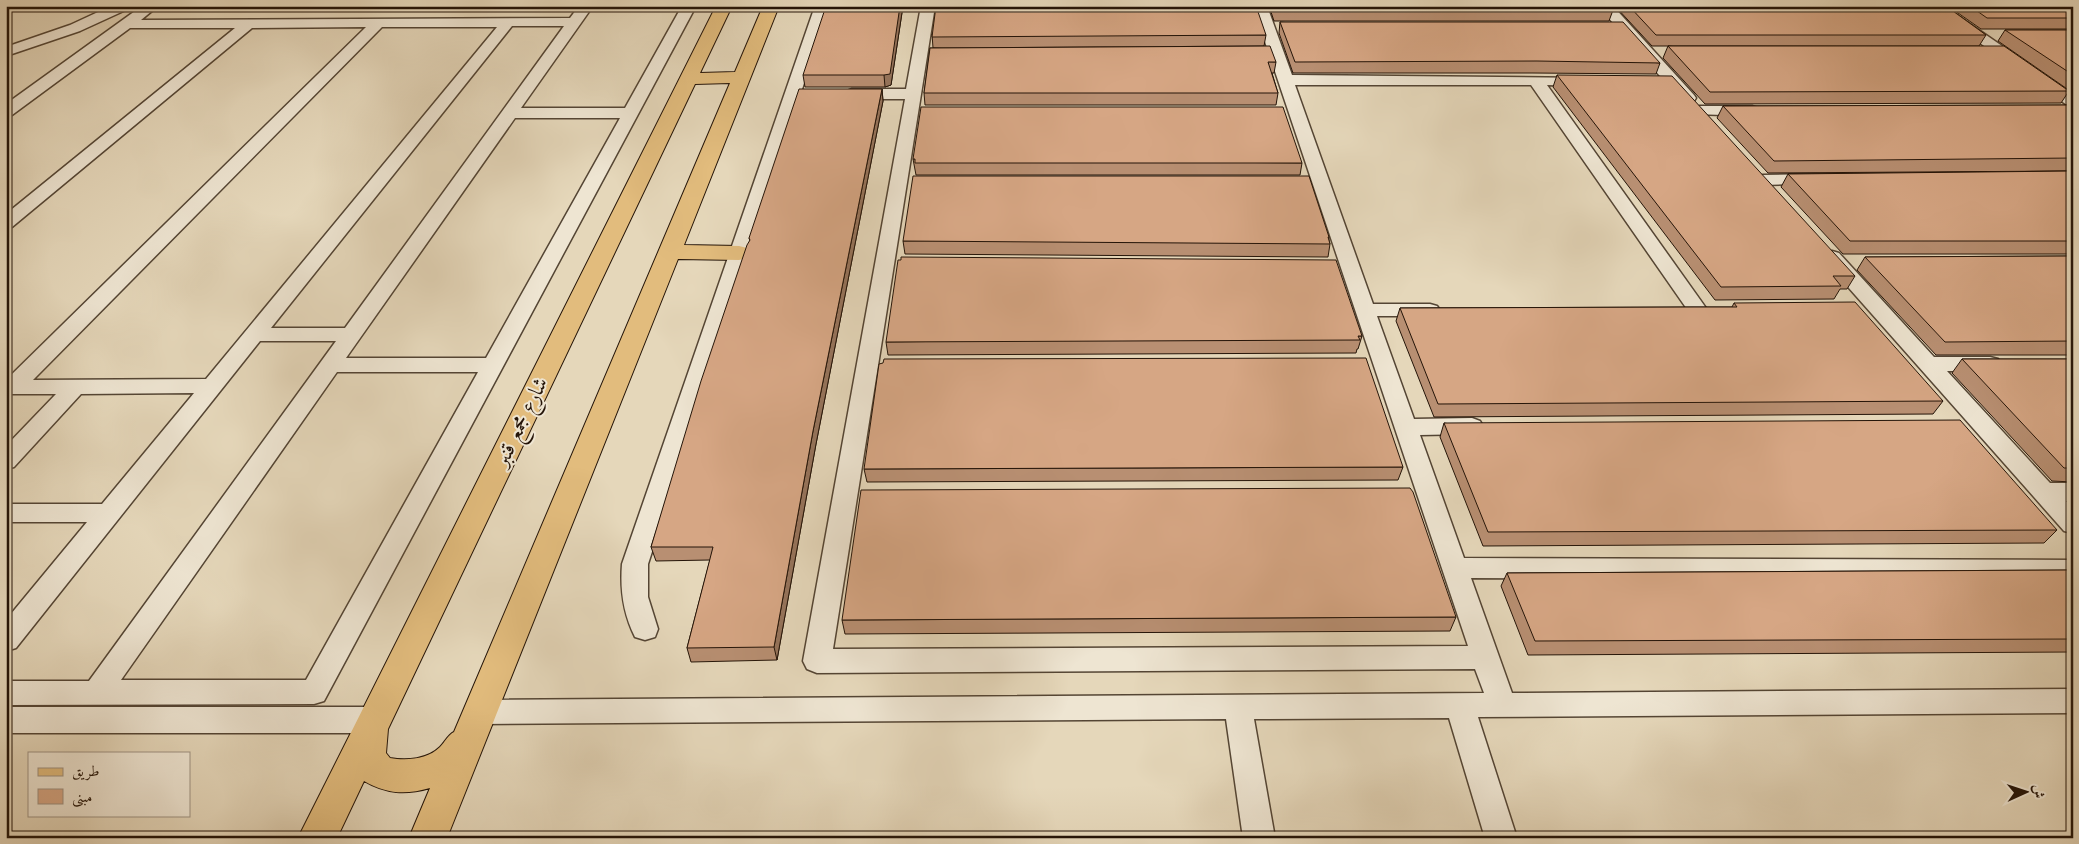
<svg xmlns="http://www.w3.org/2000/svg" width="2079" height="844" viewBox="0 0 2079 844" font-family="Cardo,Amiri,serif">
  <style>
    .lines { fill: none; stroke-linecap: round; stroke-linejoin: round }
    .minor-casing { stroke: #544534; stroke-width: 3 }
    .major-casing { stroke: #241408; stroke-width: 2 }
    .minor { fill: #eee5d2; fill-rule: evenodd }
    .major { fill: #e2bc7d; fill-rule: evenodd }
    .wall { fill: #b88f72; stroke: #241408 }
    .shaded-wall { fill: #96745c; stroke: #241408 }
    .building { fill: #d6a684; stroke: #241408 }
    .labels { text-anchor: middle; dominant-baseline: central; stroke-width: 4; stroke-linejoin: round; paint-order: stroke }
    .street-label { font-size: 21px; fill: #241408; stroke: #eee5d2 }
  </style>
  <rect width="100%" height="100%" fill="#e5d7ba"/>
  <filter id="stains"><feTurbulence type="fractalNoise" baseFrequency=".004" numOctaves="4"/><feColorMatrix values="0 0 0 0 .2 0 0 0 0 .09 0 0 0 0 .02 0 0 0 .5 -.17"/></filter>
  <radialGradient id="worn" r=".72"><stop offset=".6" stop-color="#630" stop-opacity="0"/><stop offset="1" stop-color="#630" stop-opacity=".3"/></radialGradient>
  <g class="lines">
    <defs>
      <g id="minor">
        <path d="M111,6H130L128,9L80,31L6,56V47L70,25Z"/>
        <path d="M142,6H158L141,20L570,18L579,6H593L521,108H625L682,6H696L324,701L314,704L6,705V681H89L336,341H260L16,648L6,651V620L87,522H6V504H102L194,393L81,394L14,467L6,469V446L56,394H6V380L366,27L252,28L12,227L6,228V214L235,28H130L12,115L6,117V104ZM512,26H564L345,328H271ZM382,27H497L206,379L33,380ZM515,118H620L486,358H346ZM337,372H478L306,680H121Z"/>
        <path d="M815,6H829L648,564V597L658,629L655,637L645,640L635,637C623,613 620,590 622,564Z"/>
        <path d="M921,6H935L833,649L1468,646L1253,6H1267L1292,75L1590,78L1593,81L1590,84L1585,86L1547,85L1706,308L1703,312L1696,314L1689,312L1531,85H1295L1373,304H1430L1437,306L1440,310L1437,314L1430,316H1377L1414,419L1472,418L1480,421L1483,426L1480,431L1472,434L1420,435L1464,558L2073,560V580L1471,578L1512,693L2073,689V713L1478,717L1517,838H1485L1449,718L1254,719L1275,838H1243L1226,719L480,724L470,721L466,712L470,703L480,700L1484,693L1475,669L817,673L807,669L803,661L905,99H852L847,97L844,94L847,91L852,89H906Z"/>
        <path d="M1598,6H1613L1694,95L1696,98L1694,101H1682Z"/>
        <path d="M1928,6H1944L2073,95V107L2067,105Z"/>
        <path d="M1700,106H1752L1758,108L1760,111L1758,114L1752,116L1694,114L1692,111L1694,108Z"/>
        <path d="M1815,174L1821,175L1824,179L1821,183L1763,185L1757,184L1754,180L1757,176L1763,175Z"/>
        <path d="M1832,251L1839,253L1934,357H1990L1998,359L2001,364L1998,369L1990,371H1947L2050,483H2073V501H2066L2073,508V533L2064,531L1825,261L1823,257L1825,253Z"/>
        <path d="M6,707H375L385,711L389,720L385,729L375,733H6Z"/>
      </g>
      <path id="major" d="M716,6H732L700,73L735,72L763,6H779L684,245L739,246L747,248L751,253L747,258L739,260L678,259L447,838H409L430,788C406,795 386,794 364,781L337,838H298ZM730,83L454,732C448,735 445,742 440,747C428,759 407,761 390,758L386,753L388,729L695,84Z"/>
    </defs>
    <use href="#minor" class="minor-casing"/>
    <use href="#major" class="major-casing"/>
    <use href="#minor" class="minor"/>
    <use href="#major" class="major"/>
  </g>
  <g class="wall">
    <path d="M903,6L891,85L885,87H805L803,75Z"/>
    <path d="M1269,6H1610L1613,10L1609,21H1274Z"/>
    <path d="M1615,6H1946L1986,35L1979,46H1652Z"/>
    <path d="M1948,6H2058L2073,15V24L2070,29H1981Z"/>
    <path d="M1280,22L1660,63L1656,74L1533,73H1293L1279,33Z"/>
    <path d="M2005,30H2073V93L1998,41Z"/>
    <path d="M932,34L1266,35L1264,46L933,48Z"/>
    <path d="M1668,46L2069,91L2061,103L1705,104L1663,58Z"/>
    <path d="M930,48L1276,62L1274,73H1272L1278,93L1276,105H925L924,93Z"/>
    <path d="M1557,75L1855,276L1847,289H1840L1834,299L1715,300L1553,87Z"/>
    <path d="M882,89L883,101L816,444L777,660L691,662L687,648L710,560L656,561L651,547L750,241L749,238Z"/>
    <path d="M2073,105V171L1768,173L1717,118L1723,106Z"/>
    <path d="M913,159L1302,163L1300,175H916Z"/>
    <path d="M2073,171V254H1843L1781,187L1788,174Z"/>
    <path d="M1329,237V240L1330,244L1328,257L905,254L903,241Z"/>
    <path d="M2073,256V355H1936L1857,270L1865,257Z"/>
    <path d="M1734,303L1943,401L1933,414L1434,417L1396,321L1400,308L1694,307H1732Z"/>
    <path d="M1362,336L1358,349H1357L1356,353L888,355L886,342Z"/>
    <path d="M1962,359H2073V482L2052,481L1952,373Z"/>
    <path d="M1444,423L2057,530L2044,543L1483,546L1440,437Z"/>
    <path d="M1403,467L1398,480L867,482L864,469Z"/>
    <path d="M2073,570V652L1528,655L1501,586L1507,573Z"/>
    <path d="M1456,617L1450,631L845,634L842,620Z"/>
  </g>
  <g class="shaded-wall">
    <path d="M900,6H903L891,85L885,87L884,75Z"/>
    <path d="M882,89L883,101L816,444L777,660L774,647L813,431Z"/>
  </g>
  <g class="building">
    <path d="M826,6H900L890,74L884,75H803Z"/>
    <path d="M936,6H1256L1266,35L932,37Z"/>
    <path d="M1274,6H1610L1613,10H1276Z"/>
    <path d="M1629,6H1946L1986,35H1656Z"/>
    <path d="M1970,6H2058L2073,15V18H1987Z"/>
    <path d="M1280,22H1623L1660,63L1537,61L1295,62Z"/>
    <path d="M2005,30H2073V75Z"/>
    <path d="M1270,46L1276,62H1268L1278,93H924L930,48Z"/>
    <path d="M1668,46H2004L2069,91L1710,92Z"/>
    <path d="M1557,75L1672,76L1855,276H1833L1841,286L1721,287Z"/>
    <path d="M799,89H882L813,431L774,647L687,648L713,547H651L701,381L747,245L750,240L749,238Z"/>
    <path d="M2073,105V158L1774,161L1723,106Z"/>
    <path d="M921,107H1283L1302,163H915V159H913Z"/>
    <path d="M2073,171V241H1850L1788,174Z"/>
    <path d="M913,176H1309L1329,237H1328L1330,244L903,241Z"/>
    <path d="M2073,256V341L1945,342L1865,257Z"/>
    <path d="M901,257L1336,260L1362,336H1358L1360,340L886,342L898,260H901Z"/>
    <path d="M1855,302L1943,401L1438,404L1400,308L1694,307H1737L1734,303Z"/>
    <path d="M1366,358L1403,467L864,469L879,364L883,363L884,359Z"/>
    <path d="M1962,359H2073V468H2064Z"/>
    <path d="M1960,420L2057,530L1488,532L1444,423Z"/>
    <path d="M1410,488L1413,492L1456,617L842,620L861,490Z"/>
    <path d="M2073,570V639L1535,641L1507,573Z"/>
  </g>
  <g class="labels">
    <g class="street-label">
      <text transform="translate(521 422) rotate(-64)">شارع مجمع قنبر</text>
    </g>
  </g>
  <rect width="2079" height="844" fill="none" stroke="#e5d7ba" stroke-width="25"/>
  <rect x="8" y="8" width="2064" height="829" fill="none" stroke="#241408" stroke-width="2.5"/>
  <rect x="12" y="12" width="2054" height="819" fill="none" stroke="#241408"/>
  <rect x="28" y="752" width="162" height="65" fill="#eee5d2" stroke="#9d9181"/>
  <rect x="38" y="768" width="25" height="8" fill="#e2bc7d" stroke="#9d9181"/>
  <text x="72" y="776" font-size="15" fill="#241408">طريق</text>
  <rect x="38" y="789" width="25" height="15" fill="#d6a684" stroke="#9d9181"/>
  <text x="72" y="802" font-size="15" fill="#241408">مبنى</text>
  <g transform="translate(2026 792) rotate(87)" stroke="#eee5d2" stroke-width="4" paint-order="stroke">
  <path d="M0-4L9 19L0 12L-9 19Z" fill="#241408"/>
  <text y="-8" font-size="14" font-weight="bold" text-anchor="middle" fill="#241408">ش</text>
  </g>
  <rect width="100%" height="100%" filter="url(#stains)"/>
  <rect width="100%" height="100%" fill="url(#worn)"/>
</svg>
